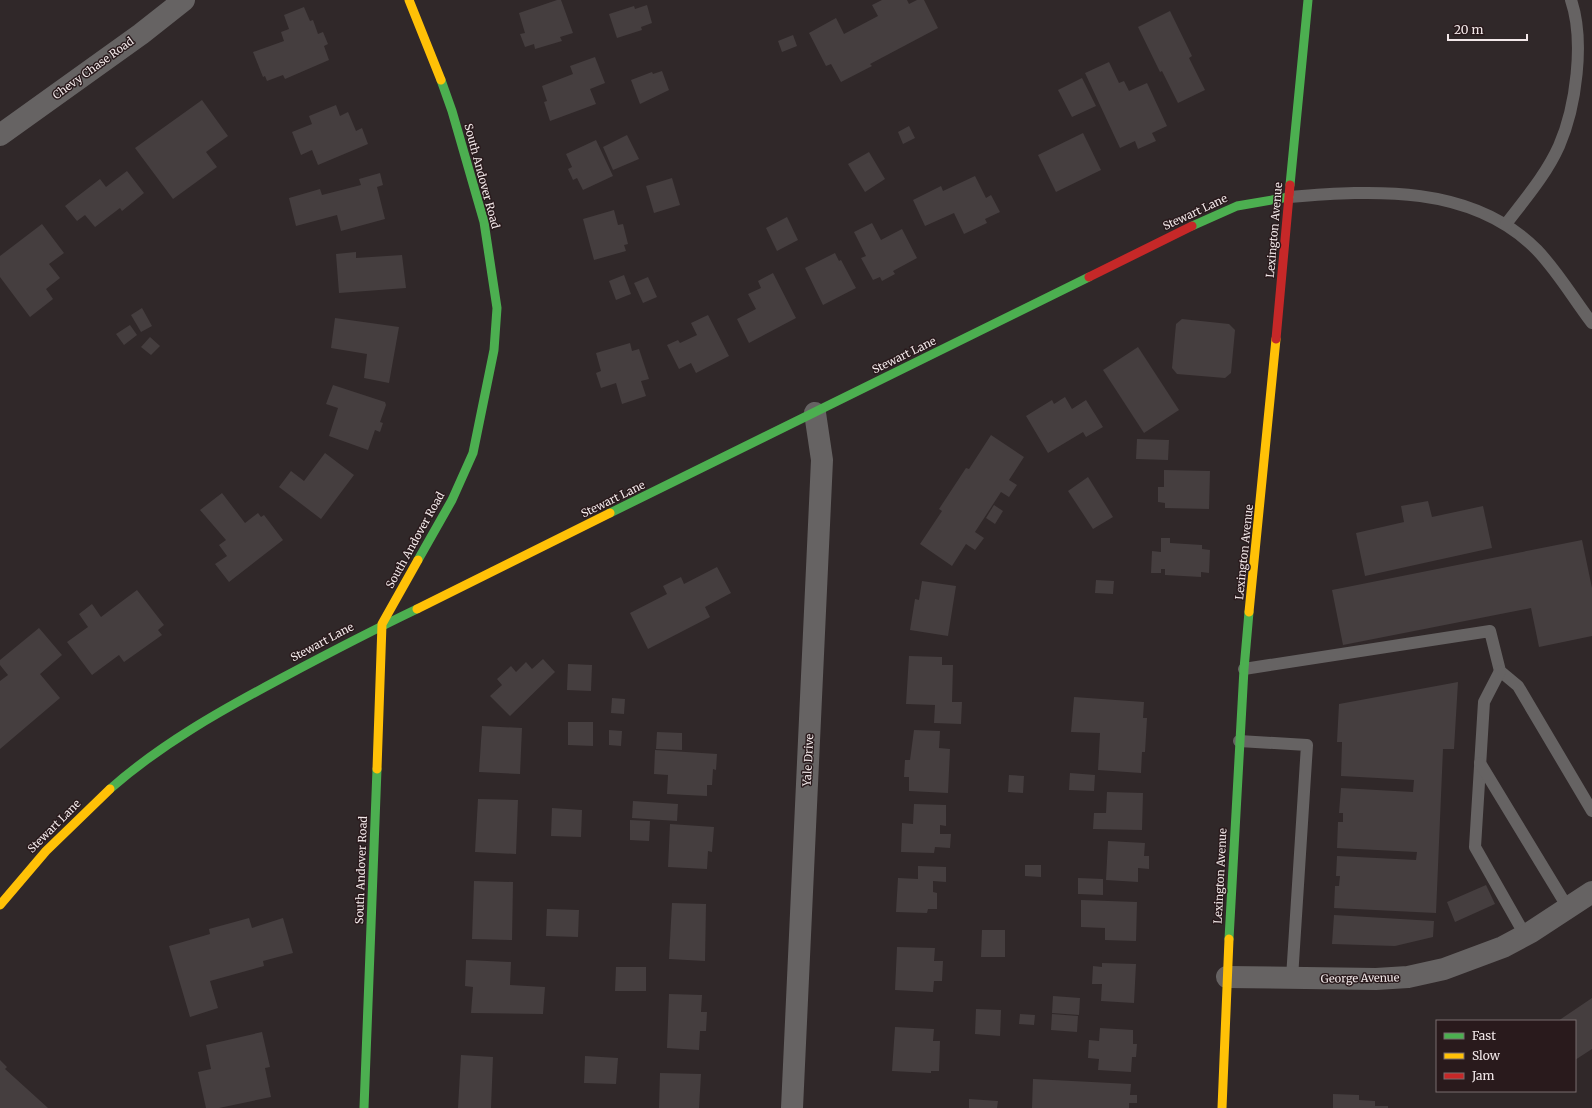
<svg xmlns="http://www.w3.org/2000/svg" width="1592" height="1108" viewBox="0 0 1592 1108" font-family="Merriweather,serif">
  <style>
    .building { fill: #453e3f }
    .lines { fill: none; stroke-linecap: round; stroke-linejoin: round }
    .lane { stroke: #666363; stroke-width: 12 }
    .street { stroke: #666363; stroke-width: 22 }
    .fast { stroke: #4caf50; stroke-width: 9 }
    .slow { stroke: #ffc107; stroke-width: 9 }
    .jam { stroke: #c62828; stroke-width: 9 }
    .labels { text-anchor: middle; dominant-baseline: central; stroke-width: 3; stroke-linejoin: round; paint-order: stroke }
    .street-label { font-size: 11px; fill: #f2e8e9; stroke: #291a1c }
  </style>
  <rect width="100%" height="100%" fill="#302829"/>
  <g class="building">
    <path d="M557,0H561L573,33L560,37L562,41L535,49L534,44L525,47L520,34L525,33L519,13Z"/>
    <path d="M882,0H907L909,4L917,0H924L938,28L870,64L872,66L841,82L831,64L826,66L809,33L836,18L844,34L878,16L872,5Z"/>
    <path d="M647,5L652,23L641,27L642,30L617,38L609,14L634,6L635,9Z"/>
    <path d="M304,7L310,21L313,20L318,34L323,32L328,44L324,46L329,60L285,79L283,75L267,81L265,76L263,77L253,52L284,41L281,32L289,29L284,15Z"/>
    <path d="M1170,11L1192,56L1189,58L1205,90L1178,103L1162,71L1160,72L1138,27Z"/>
    <path d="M793,35L797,46L782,52L778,41Z"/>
    <path d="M595,57L605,83L590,89L596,104L550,121L544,102L547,101L542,86L573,74L570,66Z"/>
    <path d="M1109,62L1119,83L1124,81L1129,91L1147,83L1167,126L1152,133L1156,141L1138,149L1135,141L1120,148L1085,73Z"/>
    <path d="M662,71L669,90L640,104L631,80L652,72L653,74Z"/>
    <path d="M1082,78L1096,106L1072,117L1058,90Z"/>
    <path d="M202,100L228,136L206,152L217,167L173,199L135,148Z"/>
    <path d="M336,105L340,116L348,112L356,131L362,128L368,144L318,165L312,150L301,155L292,132L312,124L309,116Z"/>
    <path d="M909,126L915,138L903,144L898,132Z"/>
    <path d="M1083,133L1101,170L1056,192L1038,155Z"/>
    <path d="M627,135L639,159L613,170L603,147Z"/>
    <path d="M596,140L613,176L583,190L577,178L573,180L568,169L572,167L566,154Z"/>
    <path d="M869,152L885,179L865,192L848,164Z"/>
    <path d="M127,171L144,193L122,211L120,208L95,227L85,215L77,221L65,206L100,179L106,187Z"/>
    <path d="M380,173L383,185L377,187L385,219L341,231L337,215L296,226L289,198L320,189L322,195L361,185L359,179Z"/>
    <path d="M975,176L986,198L991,195L1000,212L985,219L987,223L964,234L954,213L925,226L913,200L941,186L943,191Z"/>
    <path d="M672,178L680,205L654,213L646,186Z"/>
    <path d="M614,210L618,225L623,224L628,244L624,245L626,251L594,260L583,219Z"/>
    <path d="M787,217L798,240L777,251L766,228Z"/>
    <path d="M872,223L881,240L902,229L917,258L893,271L895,274L882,281L880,277L873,280L861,258L866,256L854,232Z"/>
    <path d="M42,224L64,253L49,264L60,278L46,289L53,299L30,317L0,277V256Z"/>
    <path d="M356,252V258L402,255L406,288L339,293L336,254Z"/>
    <path d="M835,253L839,261L841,260L856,288L823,305L805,268Z"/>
    <path d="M773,273L796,318L749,343L737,319L756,309L748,294L761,288L758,281Z"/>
    <path d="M624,275L631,294L616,300L609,281Z"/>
    <path d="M648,277L657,297L643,303L634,283Z"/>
    <path d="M142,308L152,326L141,332L131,315Z"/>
    <path d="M708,315L729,356L696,373L691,363L679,369L667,345L678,340L680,343L697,335L691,323Z"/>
    <path d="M335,318L399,327L389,383L364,378L367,354L331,348Z"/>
    <path d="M1182,319L1229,324L1235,330L1231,373L1225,378L1177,374L1172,368L1176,324Z"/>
    <path d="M130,325L137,335L124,345L116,334Z"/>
    <path d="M150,337L160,346L151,355L141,347Z"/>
    <path d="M630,343L632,351L639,349L649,379L641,381L646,396L622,404L616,383L601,388L596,373L601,371L596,353Z"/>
    <path d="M1138,347L1179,410L1144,433L1103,370Z"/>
    <path d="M333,385L385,402L386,405L380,422L383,423L380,432L375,430L368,450L329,436L338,408L326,404Z"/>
    <path d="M1065,397L1072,409L1086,400L1103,427L1086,437L1083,432L1048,453L1026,416L1052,400L1054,404Z"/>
    <path d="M991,435L1024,457L1009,480L1017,485L1009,497L1001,492L975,532L984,538L975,550L966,544L952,566L920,544L942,511L939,509L966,468L969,469Z"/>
    <path d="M1137,439L1169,440L1168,460L1136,459Z"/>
    <path d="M325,453L354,475L321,519L279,487L291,471L304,481Z"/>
    <path d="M1164,470L1210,471L1209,509L1165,508V503L1158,502V487H1164Z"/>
    <path d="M1088,477L1113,517L1093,529L1068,491Z"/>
    <path d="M222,493L245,523L258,513L261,517L264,515L283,540L229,582L215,564L227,556L219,545L226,540L200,510Z"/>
    <path d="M1428,501L1432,517L1483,506L1492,548L1365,576L1356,533L1404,522L1401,506Z"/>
    <path d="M994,505L1003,511L995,524L986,518Z"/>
    <path d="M1161,538H1170V543L1202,545V549L1210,550L1209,573L1201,572V577L1165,575V569H1161V573H1151L1152,551L1161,552Z"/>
    <path d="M1582,540L1592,588V636L1539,647L1531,608L1343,645L1332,590Z"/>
    <path d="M717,567L731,593L705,607L710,617L648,649L630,613L667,594L663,586L681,577L684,584Z"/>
    <path d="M1096,580L1114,581L1113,594L1095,593Z"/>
    <path d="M922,581L956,586L948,636L910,630L915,599L919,600Z"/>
    <path d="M137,590L164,625L158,630L162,635L124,662L119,655L92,675L67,642L88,627L79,614L92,604L101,617Z"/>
    <path d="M39,628L62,655L40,674L60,698L0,749V681L8,675L0,665V660Z"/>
    <path d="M909,656L942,657V665H953L952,702H962L961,724L934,723L935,705L906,704Z"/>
    <path d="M543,659L555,672L510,716L490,696L502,685L497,679L511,666L516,672L526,662L532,669Z"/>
    <path d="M568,664L592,665L591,691L567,690Z"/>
    <path d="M1458,682L1454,749H1443L1436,913L1334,908L1335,886H1339L1340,876H1336L1337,856L1416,860L1417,852L1337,848L1338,822H1343V813H1339L1341,788L1413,792L1414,780L1341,776L1342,742H1337L1339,704Z"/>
    <path d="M1074,697L1144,702L1143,718H1147L1145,752H1142L1141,773L1098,770L1100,733L1071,732Z"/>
    <path d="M612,698L625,699L624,714L611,713Z"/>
    <path d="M568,722H593V746L568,745Z"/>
    <path d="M482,726L522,728L520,774L479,772Z"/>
    <path d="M609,730L622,731L621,746L609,745Z"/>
    <path d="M914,730L940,731L939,748L950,749L948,793L909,791V777H904L905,760H910Z"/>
    <path d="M657,732L682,733V750L656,749Z"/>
    <path d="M655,750L717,754L716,770L713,769L712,785H707V796L667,794L668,775L654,774Z"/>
    <path d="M1070,773L1095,775L1094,791L1069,790Z"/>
    <path d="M1009,775L1024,776L1023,793L1008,792Z"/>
    <path d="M1107,792L1143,793L1142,830L1093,829L1094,813H1106Z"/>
    <path d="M478,799L518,800L516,854L475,852Z"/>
    <path d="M633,801L678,804L677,821L632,818Z"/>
    <path d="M914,804L946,805V826L940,825V834H951L950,848L935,847L934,853L901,852L902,823L913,824Z"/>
    <path d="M552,808L582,810L581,837L551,836Z"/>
    <path d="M630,820L650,821L649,841L630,840Z"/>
    <path d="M670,824L714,827L712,852L708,851L707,869L668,867Z"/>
    <path d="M1108,841L1145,843L1144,856H1149V869L1138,868V882L1106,880Z"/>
    <path d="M1025,865H1041V877L1025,876Z"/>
    <path d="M918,866L946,867V882L933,881V892L937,893V909H928L927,913L896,912L898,878L918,879Z"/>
    <path d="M1078,878L1103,879V895L1078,894Z"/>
    <path d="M474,881L513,882L512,940L472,939Z"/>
    <path d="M1486,885L1495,904L1455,922L1447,902Z"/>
    <path d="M1081,900L1137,902L1136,941L1105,940V928L1081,927Z"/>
    <path d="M672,903L706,904L705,961L669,959Z"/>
    <path d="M547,909L579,910L578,937L546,936Z"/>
    <path d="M1334,915L1434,921L1433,937L1395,946L1332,944Z"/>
    <path d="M249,918L252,928L283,918L293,953L263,961L264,966L210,981L218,1008L190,1017L169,946L210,934L209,929Z"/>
    <path d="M982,930H1005V957H981Z"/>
    <path d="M897,947L935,948L934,961H943L942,981H934L933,992L895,990Z"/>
    <path d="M466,960L511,962L510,985L545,987L543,1014L471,1013L473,987L465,986Z"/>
    <path d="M1102,963L1136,964L1134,1003L1101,1001L1102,984H1092L1093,966L1102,967Z"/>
    <path d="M616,967H646V991H615Z"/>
    <path d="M669,994L702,995L701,1012H707L706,1031H700L699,1050L667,1048Z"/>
    <path d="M1053,996L1080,998L1079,1015L1052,1013Z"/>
    <path d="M1592,998V1049L1575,1060V1021H1558Z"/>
    <path d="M976,1009L1001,1010L1000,1036L975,1034Z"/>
    <path d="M1020,1014L1035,1015L1034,1025L1019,1024Z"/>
    <path d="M1052,1014L1078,1016L1077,1032L1051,1030Z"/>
    <path d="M895,1027L934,1029L933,1041H940L939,1071H931V1073L892,1071Z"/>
    <path d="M1100,1028L1133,1030V1044H1137L1136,1057H1132L1131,1072L1098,1070L1099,1059L1088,1058L1089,1040L1099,1041Z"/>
    <path d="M262,1032L270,1067L265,1068L271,1097L219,1108H206L198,1072L211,1069L206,1045Z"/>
    <path d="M461,1055L493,1057L491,1108H458Z"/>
    <path d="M585,1056L618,1058L616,1084L584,1083Z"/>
    <path d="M0,1060L7,1067L5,1069L48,1108H0Z"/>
    <path d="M660,1073L701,1074L699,1108H659Z"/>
    <path d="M1033,1079L1131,1084L1130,1095H1137V1103H1129V1108H1032Z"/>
    <path d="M1333,1094L1359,1095V1100L1375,1101V1106H1388V1108H1333Z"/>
    <path d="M969,1099L998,1101L997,1108H969Z"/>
  </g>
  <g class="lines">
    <g class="lane">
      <path d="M1289,197C1374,190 1472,184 1537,250C1558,272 1573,298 1592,323"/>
      <path d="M1506,224C1525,199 1546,175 1559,146C1576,107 1585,41 1571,0"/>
      <path d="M1244,669L1490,631L1500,671L1518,686L1592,811"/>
      <path d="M1500,671L1484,702L1475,847L1525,935"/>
      <path d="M1239,741L1307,745L1292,978"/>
      <path d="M1480,763L1568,908"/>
    </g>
    <g class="street">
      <path d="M0,135L141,34L184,0"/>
      <path d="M1227,977L1376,979L1408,977L1444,969L1503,947L1531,932L1592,892"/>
      <path d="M792,1108L822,460L815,413"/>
    </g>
    <g class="fast">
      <path d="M1290,185L1308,0"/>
      <path d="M1192,226L1237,206L1289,197"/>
      <path d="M610,513L1089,277"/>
      <path d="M418,560L452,500L473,453L494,350L497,308L484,222L452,111L441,80"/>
      <path d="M110,789C161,744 220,711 280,679C325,655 371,631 417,609"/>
      <path d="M1229,939L1244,669L1249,612"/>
      <path d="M364,1108L377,769"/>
    </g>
    <g class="slow">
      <path d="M409,0L441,80"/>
      <path d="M417,609L610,513"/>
      <path d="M1249,612L1276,339"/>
      <path d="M377,769L382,624L418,560"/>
      <path d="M0,905L46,851L110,789"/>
      <path d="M1222,1108L1229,939"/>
    </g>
    <g class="jam">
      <path d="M1089,277L1192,226"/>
      <path d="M1276,339L1290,185"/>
    </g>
  </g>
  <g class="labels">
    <g class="street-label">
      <text transform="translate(93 68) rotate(-36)">Chevy Chase Road</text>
      <text transform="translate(482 176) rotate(75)">South Andover Road</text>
      <text transform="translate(1195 212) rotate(-25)">Stewart Lane</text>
      <text transform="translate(1274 230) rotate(-85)">Lexington Avenue</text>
      <text transform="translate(904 355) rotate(-26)">Stewart Lane</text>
      <text transform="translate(613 499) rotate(-26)">Stewart Lane</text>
      <text transform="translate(415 540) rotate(-61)">South Andover Road</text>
      <text transform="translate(1244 552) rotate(-84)">Lexington Avenue</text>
      <text transform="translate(322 642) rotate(-28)">Stewart Lane</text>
      <text transform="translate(808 760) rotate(-87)">Yale Drive</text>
      <text transform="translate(54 826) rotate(-45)">Stewart Lane</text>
      <text transform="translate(361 870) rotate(-88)">South Andover Road</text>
      <text transform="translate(1220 876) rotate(-87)">Lexington Avenue</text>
      <text transform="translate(1360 978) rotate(-1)">George Avenue</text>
    </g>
  </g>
  <rect x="1436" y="1020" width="140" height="72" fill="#291a1c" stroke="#796c6e"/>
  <rect x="1444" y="1033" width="20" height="6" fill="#4caf50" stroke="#796c6e"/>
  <text x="1472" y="1040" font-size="12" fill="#f2e8e9">Fast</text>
  <rect x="1444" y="1053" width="20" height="6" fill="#ffc107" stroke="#796c6e"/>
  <text x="1472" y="1060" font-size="12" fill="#f2e8e9">Slow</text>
  <rect x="1444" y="1073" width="20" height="6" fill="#c62828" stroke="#796c6e"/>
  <text x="1472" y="1080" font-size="12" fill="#f2e8e9">Jam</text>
  <path d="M1448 34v6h79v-6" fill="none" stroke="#f2e8e9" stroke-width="2"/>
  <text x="1454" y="34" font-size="12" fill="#f2e8e9" stroke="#291a1c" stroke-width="3" paint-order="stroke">20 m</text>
</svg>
